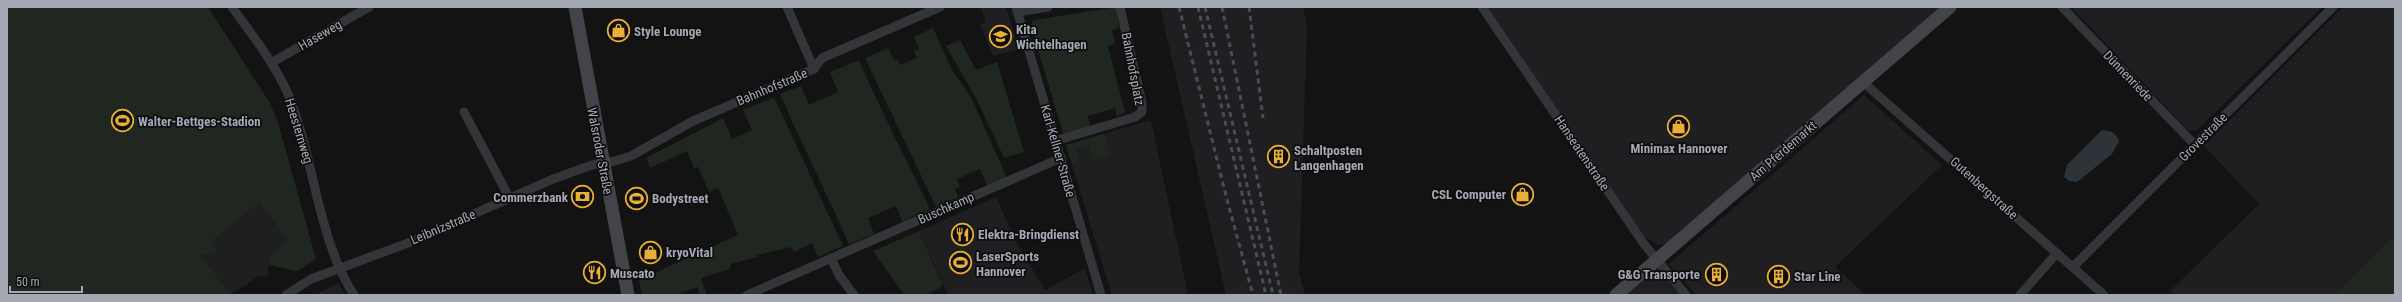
<svg xmlns="http://www.w3.org/2000/svg" width="2402" height="302" viewBox="0 0 2402 302" font-family="'Roboto Condensed',sans-serif">
  <style>
    .built { fill: #1f1f21 }
    .green { fill: #1f2720 }
    .water { fill: #2c3339 }
    .lines { fill: none; stroke-linecap: round; stroke-linejoin: round }
    .street { stroke: #343539; stroke-width: 9 }
    .secondary { stroke: #424449; stroke-width: 13 }
    .rail { stroke: #4b4d52; stroke-width: 3; stroke-dasharray: 5 4; stroke-linecap: butt }
    .labels { text-anchor: middle; dominant-baseline: central; stroke-width: 3.5; stroke-linejoin: round; paint-order: stroke }
    .poi-label { font-size: 13px; font-weight: bold; fill: #a5a9b4; stroke: #0e0e0f; text-anchor: start }
    .street-label { font-size: 13px; fill: #a5a9b4; stroke: #0e0e0f }
  </style>
  <rect width="100%" height="100%" fill="#131314"/>
  <g class="built">
    <path d="M981,7H1006L1019,49L993,56L980,24L986,23Z"/>
    <path d="M1160,7H1303L1307,25L1299,273L1305,295H1226Z"/>
    <path d="M1487,7H1940L1667,244L1658,245L1642,235Z"/>
    <path d="M2071,7H2322L2197,130H2188Z"/>
    <path d="M2343,7H2395V233L2335,295H2174L2170,291L2259,204L2204,146Z"/>
    <path d="M1864,95L1942,165L1835,267L1866,295H1696L1669,264Z"/>
    <path d="M1151,120L1188,295H1112L1066,145Z"/>
    <path d="M996,197L1017,244L1045,290L1085,268L1093,295H948L919,231Z"/>
    <path d="M259,203L287,239L269,257L268,275L257,277L231,294L201,256L218,251L214,239Z"/>
    <path d="M1656,260L1686,295H1616Z"/>
    <path d="M338,283L346,295H315Z"/>
  </g>
  <g class="green">
    <path d="M7,7H208L270,103L277,119L316,259L297,271L269,265V257L287,239L259,203L214,239L218,251L201,256L232,295H7Z"/>
    <path d="M1116,7L1119,28L1112,30L1115,44L1108,46L1125,112L1117,117L1115,108L1088,116L1091,128L1064,136L1032,30V22L1035,20Z"/>
    <path d="M933,28L953,72L971,97L1007,178L987,186L980,169L957,179L960,186L955,189L958,197L936,207L865,58L888,48L894,60L897,59L900,65L917,58L914,51L919,49L914,37Z"/>
    <path d="M960,40L976,70L997,62L1024,152L1004,158L976,98L946,46Z"/>
    <path d="M859,60C881,111 906,159 930,209L902,222L896,206L868,218L874,234L849,244C827,194 802,145 780,94L801,86L809,105L838,92L830,72Z"/>
    <path d="M774,97L843,246L818,257L812,243L794,252L791,247L757,255L758,257L731,264L730,269L701,278L707,295H700L697,287L681,293L682,295H642L639,280L738,235L718,188L709,192L698,167L694,168L687,151L650,168L646,158L723,118L732,139L752,130L743,110Z"/>
    <path d="M1104,134L1110,156L1094,161L1090,151L1091,148L1085,144L1076,149L1080,162L1072,164L1066,145Z"/>
    <path d="M919,231L943,286L925,295H904L873,251Z"/>
    <path d="M2395,233V295H2335Z"/>
  </g>
  <path class="water" d="M2102,130C2111,131 2116,132 2119,141L2112,154L2077,182L2069,181L2064,177L2067,165Z"/>
  <g class="lines">
    <g class="street">
      <path d="M232,7C252,35 274,62 288,94C314,156 317,238 354,295"/>
      <path d="M787,7L814,69"/>
      <path d="M1016,7L1101,295"/>
      <path d="M1482,7L1644,244L1686,295"/>
      <path d="M2062,7L2195,145"/>
      <path d="M1017,12L1048,7"/>
      <path d="M271,63L369,7"/>
      <path d="M1863,82L2104,295"/>
      <path d="M464,112L510,199"/>
      <path d="M1055,141L1135,117L1142,112V103L1120,7"/>
      <path d="M831,258L839,275L854,295"/>
      <path d="M2073,267L2333,7"/>
      <path d="M286,295L311,279L408,243L553,179L592,165L615,161L631,156L693,121L814,69L822,58L940,7"/>
      <path d="M747,295L1061,158"/>
      <path d="M2020,295L2057,253"/>
    </g>
    <g class="secondary">
      <path d="M575,7L628,295"/>
      <path d="M1616,295L1950,7"/>
    </g>
    <g class="rail">
      <path d="M1179,7L1226,196L1253,295"/>
      <path d="M1198,7L1266,295"/>
      <path d="M1205,7L1273,295"/>
      <path d="M1222,7L1281,295"/>
      <path d="M1249,7L1263,118"/>
    </g>
  </g>
  <defs>
    <symbol id="shop-ring" viewBox="-11 -11 22 22"><circle r="9.5" fill="#0e0e0f" stroke="#eaaf36" stroke-width="1.5"/><path d="M-5-2.5h2.3a2.7 3.5 0 0 1 5.4 0H5L5.5 6h-11ZM-1.5-2.5h3a1.5 2.3 0 0 0-3 0Z" fill="#eaaf36"/></symbol>
    <symbol id="school-ring" viewBox="-11 -11 22 22"><circle r="9.5" fill="#0e0e0f" stroke="#eaaf36" stroke-width="1.5"/><path d="M0-5L7-2L0 1L-7-2ZM-4 1L0 2.5L4 1V4Q0 6-4 4Z" fill="#eaaf36"/></symbol>
    <symbol id="stadium-ring" viewBox="-11 -11 22 22"><circle r="9.5" fill="#0e0e0f" stroke="#eaaf36" stroke-width="1.5"/><path d="M0-5a6.5 5 0 1 0 0 10a6.5 5 0 1 0 0-10ZM-3.5-1.8h7v3.6h-7Z" fill="#eaaf36"/></symbol>
    <symbol id="building-ring" viewBox="-11 -11 22 22"><circle r="9.5" fill="#0e0e0f" stroke="#eaaf36" stroke-width="1.5"/><path d="M-4-6H4V6H1V3H-1V6H-4ZM-2.5-4.3h1.7v1.8h-1.7ZM.8-4.3h1.7v1.8H.8ZM-2.5-1h1.7V.8h-1.7ZM.8-1h1.7V.8H.8Z" fill="#eaaf36"/></symbol>
    <symbol id="bank-ring" viewBox="-11 -11 22 22"><circle r="9.5" fill="#0e0e0f" stroke="#eaaf36" stroke-width="1.5"/><path d="M-6-4H6V4H-6ZM0-2.3a2.3 2.3 0 1 0 0 4.6a2.3 2.3 0 1 0 0-4.6Z" fill="#eaaf36"/></symbol>
    <symbol id="restaurant-ring" viewBox="-11 -11 22 22"><circle r="9.5" fill="#0e0e0f" stroke="#eaaf36" stroke-width="1.5"/><path d="M-5-6h1v4h1v-4h1v4h1v-4h1v5L-1.5 .5V6h-2V.5L-5-1ZM5-6V6H3V1.5H1.5Q1.5-4 5-6Z" fill="#eaaf36"/></symbol>
  </defs>
  <g fill-rule="evenodd">
    <use href="#shop-ring" x="606" y="18" width="25" height="25"/>
    <use href="#school-ring" x="988" y="24" width="25" height="25"/>
    <use href="#stadium-ring" x="110" y="108" width="25" height="25"/>
    <use href="#shop-ring" x="1666" y="114" width="25" height="25"/>
    <use href="#building-ring" x="1266" y="144" width="25" height="25"/>
    <use href="#shop-ring" x="1510" y="182" width="25" height="25"/>
    <use href="#bank-ring" x="570" y="184" width="25" height="25"/>
    <use href="#stadium-ring" x="624" y="186" width="25" height="25"/>
    <use href="#restaurant-ring" x="950" y="222" width="25" height="25"/>
    <use href="#shop-ring" x="638" y="240" width="25" height="25"/>
    <use href="#stadium-ring" x="948" y="250" width="25" height="25"/>
    <use href="#restaurant-ring" x="582" y="260" width="25" height="25"/>
    <use href="#building-ring" x="1704" y="262" width="25" height="25"/>
    <use href="#building-ring" x="1766" y="264" width="25" height="25"/>
  </g>
  <g class="labels">
    <g class="poi-label">
      <text x="1016" y="29">Kita<tspan x="1016" dy="15">Wichtelhagen</tspan></text>
      <text x="634" y="31">Style Lounge</text>
      <text x="138" y="121">Walter-Bettges-Stadion</text>
      <text x="1679" y="148" text-anchor="middle">Minimax Hannover</text>
      <text x="1294" y="150">Schaltposten<tspan x="1294" dy="15">Langenhagen</tspan></text>
      <text x="1506" y="194" text-anchor="end">CSL Computer</text>
      <text x="568" y="197" text-anchor="end">Commerzbank</text>
      <text x="652" y="198">Bodystreet</text>
      <text x="978" y="234">Elektra-Bringdienst</text>
      <text x="666" y="252">kryoVital</text>
      <text x="976" y="256">LaserSports<tspan x="976" dy="15">Hannover</tspan></text>
      <text x="610" y="273">Muscato</text>
      <text x="1700" y="274" text-anchor="end">G&amp;G Transporte</text>
      <text x="1794" y="276">Star Line</text>
    </g>
    <g class="street-label">
      <text transform="translate(320 35) rotate(-30)">Haseweg</text>
      <text transform="translate(1133 69) rotate(79)">Bahnhofsplatz</text>
      <text transform="translate(2128 76) rotate(46)">Dünnenriede</text>
      <text transform="translate(772 87) rotate(-23)">Bahnhofstraße</text>
      <text transform="translate(299 131) rotate(73)">Heesternweg</text>
      <text transform="translate(2203 137) rotate(-45)">Grovestraße</text>
      <text transform="translate(600 151) rotate(79)">Walsroder Straße</text>
      <text transform="translate(1058 151) rotate(74)">Karl-Kellner-Straße</text>
      <text transform="translate(1783 151) rotate(-41)">Am Pferdemarkt</text>
      <text transform="translate(1582 153) rotate(56)">Hanseatenstraße</text>
      <text transform="translate(1984 188) rotate(42)">Gutenbergstraße</text>
      <text transform="translate(946 208) rotate(-24)">Buschkamp</text>
      <text transform="translate(443 227) rotate(-23)">Leibnizstraße</text>
    </g>
  </g>
  <rect width="2402" height="302" fill="none" stroke="#a5a9b4" stroke-width="16"/>
  <path d="M10 286v6h72v-6" fill="none" stroke="#a5a9b4" stroke-width="2"/>
  <text x="16" y="286" font-size="12" fill="#a5a9b4" stroke="#0e0e0f" stroke-width="3" paint-order="stroke">50 m</text>
</svg>
